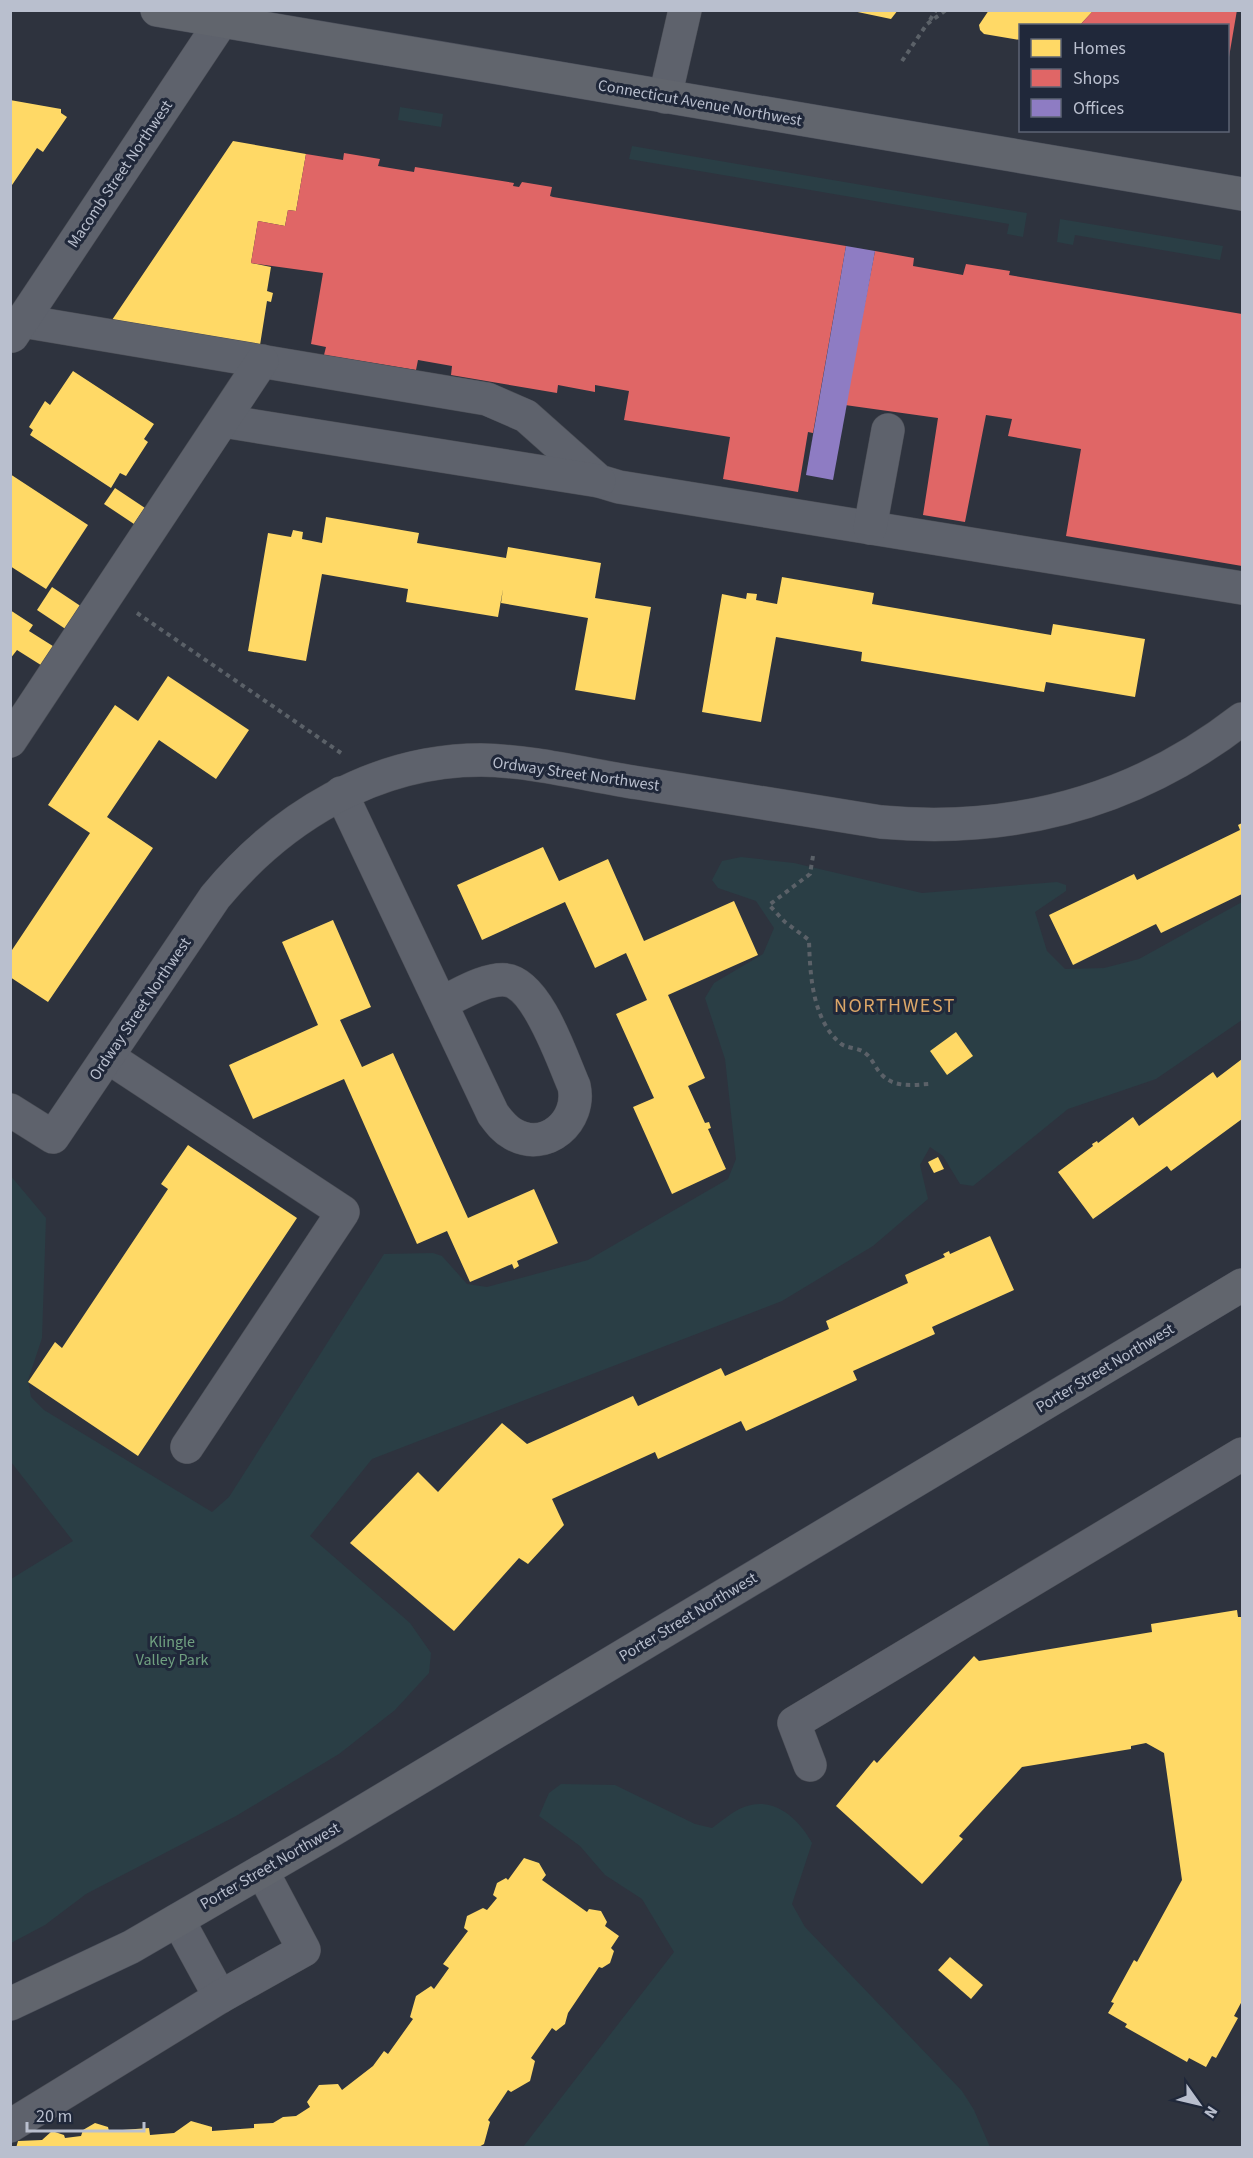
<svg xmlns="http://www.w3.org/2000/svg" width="1253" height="2158" viewBox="0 0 1253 2158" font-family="'Source Sans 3',sans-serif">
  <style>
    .green { fill: #2a3e45 }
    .homes { fill: #ffd966 }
    .shops { fill: #e06666 }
    .offices { fill: #8e7cc3 }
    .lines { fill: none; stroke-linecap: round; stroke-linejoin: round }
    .minor-casing { stroke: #4b4e56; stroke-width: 34 }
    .major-casing { stroke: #4c505b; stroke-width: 34 }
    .path { stroke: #5b6168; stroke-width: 4; stroke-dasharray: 4.5 4.5; stroke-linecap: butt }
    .minor { stroke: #5e626c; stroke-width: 33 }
    .major { stroke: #61656d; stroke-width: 33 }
    .labels { text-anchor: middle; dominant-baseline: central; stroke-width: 6; stroke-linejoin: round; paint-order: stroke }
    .street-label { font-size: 16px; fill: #b9bfce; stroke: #20283a }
    .park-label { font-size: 16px; fill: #70a080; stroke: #20283a }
    .quarter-label { font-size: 20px; letter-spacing: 1.5px; fill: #dba668; stroke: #20283a }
  </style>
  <rect width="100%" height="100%" fill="#2e333e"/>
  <g class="green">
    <path d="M400,107L443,114L441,127L398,120Z"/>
    <path d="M632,146L1027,213L1023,237L1007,234L1009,224L629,159Z"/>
    <path d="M1060,219L1223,246L1220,260L1075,235L1073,245L1057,242Z"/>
    <path d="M741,857L794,863L922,893L1057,882L1066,885V891L1035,912L1047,951L1065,969L1104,968L1139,959L1242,902V1020L1156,1079L1068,1109L973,1186L960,1184L943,1156L930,1147L920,1165L928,1199L873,1246L782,1301L372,1459L310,1536L410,1623L431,1653L429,1673L395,1710L339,1754L236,1816L86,1894L45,1925L11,1943V1579L73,1541L11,1462L10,1175L46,1218L42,1338L28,1380L31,1397L44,1410L212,1512L229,1497L384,1254L433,1253L442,1256L467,1284L487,1287L588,1260L728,1179L736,1159L725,1059L705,998L714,983L763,954L774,928L756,901L718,888L712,880L722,861Z"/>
    <path d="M561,1784L615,1785L695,1824L712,1828C722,1821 733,1811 744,1807C774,1795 800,1820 812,1843L792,1904L805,1927L962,2091L974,2110L990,2147H523L674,1952L642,1899L605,1875L580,1846L539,1816L549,1793Z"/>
  </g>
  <g class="homes">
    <path d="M848,10H898L891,19Z"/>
    <path d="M989,10H1094L1079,26H1020V40L984,34L980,30L979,25Z"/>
    <path d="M10,100L61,109V113L67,117L43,152L37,148L10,188Z"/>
    <path d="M233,141L306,154L296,211L288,210L285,226L258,221L251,263L271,267L267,291L273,293L271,302L267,301L260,345L112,320Z"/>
    <path d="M73,371L154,424L144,439L148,442L126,476L120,473L111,488L30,435L33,430L29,427L45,401L50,405Z"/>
    <path d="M10,474L88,525L46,589L10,566Z"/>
    <path d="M115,488L145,508L134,524L104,504Z"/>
    <path d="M326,517L419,533L417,543L506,558L508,547L601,563L595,598L651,607L635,700L575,690L588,618L501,603L503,589L498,617L406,602L408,589L322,574L306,661L248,651L268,533L291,537L293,530L303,532L302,539L322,543Z"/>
    <path d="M782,577L874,593L872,604L1051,635L1053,624L1145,639L1135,697L1046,682L1044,692L861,661L862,652L776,637L761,722L702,712L722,594L746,599L747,593L757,594L756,600L777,604Z"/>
    <path d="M52,587L82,607L67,630L37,610Z"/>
    <path d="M10,610L33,625L29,631L56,648L44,667L17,650L10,659Z"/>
    <path d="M168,676L249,730L216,779L159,740L107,817L153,848L48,1002L10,977V953L90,833L48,805L115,705L138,721Z"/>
    <path d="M1242,823V894L1161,933L1156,924L1073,965L1049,915L1134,874L1137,880L1240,830L1238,825Z"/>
    <path d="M543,847L559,881L608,859L644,941L734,901L758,955L668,995L705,1078L688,1086L705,1123L709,1122L711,1128L708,1129L726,1169L672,1194L633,1107L654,1098L616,1014L647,1000L626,953L595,968L565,902L482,940L457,885Z"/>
    <path d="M333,920L371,1007L340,1020L362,1067L393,1053L468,1218L534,1189L558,1243L517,1261L519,1266L514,1269L512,1264L470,1282L447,1231L417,1244L344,1079L253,1119L229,1065L318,1025L282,942Z"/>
    <path d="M956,1032L973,1056L947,1075L930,1051Z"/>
    <path d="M1242,1059V1119L1171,1171L1167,1166L1093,1219L1058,1172L1093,1146L1092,1144L1097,1141L1098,1143L1133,1117L1139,1126L1213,1072L1217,1078Z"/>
    <path d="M188,1145L297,1218L138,1456L28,1382L55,1342L62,1348L168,1189L161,1184Z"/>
    <path d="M938,1157L944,1169L934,1173L928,1162Z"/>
    <path d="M990,1236L1014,1290L932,1327L935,1334L853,1371L857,1380L746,1431L741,1421L658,1459L655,1452L552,1499L564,1525L528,1564L519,1558L454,1631L350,1543L418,1472L438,1492L502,1423L527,1444L633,1396L638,1406L721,1368L725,1376L829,1329L826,1321L908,1283L905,1275L945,1257L943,1254L949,1251L950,1254Z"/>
    <path d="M1237,1610L1238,1617H1242V2001L1234,2016L1238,2018L1216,2058L1212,2056L1206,2067L1189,2058L1187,2062L1125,2027L1127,2024L1108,2013L1114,2003L1111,2002L1134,1960L1137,1962L1182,1880L1164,1753L1146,1743L1131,1746V1749L1022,1767L959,1836L963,1839L922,1884L836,1806L874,1760L877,1763L974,1656L979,1661L1152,1632L1151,1624Z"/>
    <path d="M524,1858L539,1863L546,1875L542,1880L587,1912L589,1909L601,1911L607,1922L605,1926L619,1936L611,1948L614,1951L610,1963L602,1968L599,1967L568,2013L565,2024L556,2031L552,2028L531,2058L535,2061L530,2081L511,2092L508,2090L488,2120L490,2122L484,2144L477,2148H16L18,2141L42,2140L52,2131L64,2135L65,2138L81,2136L83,2130L95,2123L108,2127L109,2131L149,2128L150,2135L174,2133L191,2121L212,2127V2131L254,2128V2124L273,2123L283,2117L296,2116L310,2107L307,2102L319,2085L338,2084L342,2090L373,2066L384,2051L388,2054L413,2019L410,2017L416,1996L431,1986L434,1989L449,1968L443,1964L468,1931L464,1928L467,1916L483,1908L487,1910L497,1898L493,1895L497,1883L506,1878L508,1880Z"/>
    <path d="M950,1957L983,1985L971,1999L938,1970Z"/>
  </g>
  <g class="shops">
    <path d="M1094,10H1237L1229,57L1228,26H1079Z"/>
    <path d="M344,153L380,159L378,166L414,172L415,167L514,183L513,186L519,187L522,182L552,187L550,196L553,197L846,246L813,433L808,432L798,492L723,479L730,437L624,420L629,391L595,385V392L558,385L557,393L451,375L452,366L418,360L416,370L324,355L326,347L311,344L323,273L251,263L258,221L285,226L288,210L296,211L306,154L343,160Z"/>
    <path d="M875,251L914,258L913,266L963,275L966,264L1010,271L1009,275L1242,314V566L1066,536L1081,449L1008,436L1012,419L986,415L965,522L923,515L938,418L845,405Z"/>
  </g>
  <path class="offices" d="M846,246L875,251L833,480L806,475Z"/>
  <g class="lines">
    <defs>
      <g id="minor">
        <path d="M665,97L685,10"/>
        <path d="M22,321L487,399L526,416L599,481L619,487L1242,588"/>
        <path d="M12,336L229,10"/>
        <path d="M223,421L599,481"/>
        <path d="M870,528L888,430"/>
        <path d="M10,741L262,361"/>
        <path d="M341,793L493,1114C499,1122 504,1129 513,1134C546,1153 582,1121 574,1086C562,1059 538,984 506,980C485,978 459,995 441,1003"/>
        <path d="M108,1057L343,1212L187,1447"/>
        <path d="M10,1110L53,1137L215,897C281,817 375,760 481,760C534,761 587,775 639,783C720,796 801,809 881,822C1015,834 1135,802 1242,719"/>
        <path d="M810,1765L794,1723L1242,1454"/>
        <path d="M178,1920L220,1997"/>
        <path d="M10,2126L220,1997L304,1950L262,1871"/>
      </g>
      <g id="major">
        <path d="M157,10L1242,194"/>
        <path d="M10,2004L131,1947L329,1832L1242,1285"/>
      </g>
    </defs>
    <use href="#minor" class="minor-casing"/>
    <use href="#major" class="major-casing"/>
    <g class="path">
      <path d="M930,20L936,10"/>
      <path d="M902,61L927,24L946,10"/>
      <path d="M137,613L341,753"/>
      <path d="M813,856L810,874L769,905L785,922L809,940C810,974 812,1019 840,1043C847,1049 858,1047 865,1053C873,1059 875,1068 882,1075C895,1088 913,1085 929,1084"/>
    </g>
    <use href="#minor" class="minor"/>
    <use href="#major" class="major"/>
  </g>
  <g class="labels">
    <g class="street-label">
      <text transform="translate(700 103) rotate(10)">Connecticut Avenue Northwest</text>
      <text transform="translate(120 174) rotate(-56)">Macomb Street Northwest</text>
      <text transform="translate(576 774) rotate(8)">Ordway Street Northwest</text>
      <text transform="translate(140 1009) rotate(-56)">Ordway Street Northwest</text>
      <text transform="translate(1105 1368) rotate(-31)">Porter Street Northwest</text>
      <text transform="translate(688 1617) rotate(-31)">Porter Street Northwest</text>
      <text transform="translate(270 1866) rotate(-30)">Porter Street Northwest</text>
    </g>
    <g class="park-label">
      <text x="172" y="1642">Klingle<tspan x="172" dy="18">Valley Park</tspan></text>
    </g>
    <g class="quarter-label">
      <text x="895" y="1006">NORTHWEST</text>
    </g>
  </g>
  <rect width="1253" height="2158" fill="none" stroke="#b9bfce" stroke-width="24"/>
  <rect x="1019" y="24" width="210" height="108" fill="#20283a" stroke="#5d6475" stroke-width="1.5"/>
  <rect x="1031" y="39" width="30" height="18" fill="#ffd966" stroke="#5d6475" stroke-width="1.5"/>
  <text x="1073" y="54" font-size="18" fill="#b9bfce">Homes</text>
  <rect x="1031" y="69" width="30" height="18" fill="#e06666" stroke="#5d6475" stroke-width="1.5"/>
  <text x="1073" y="84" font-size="18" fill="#b9bfce">Shops</text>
  <rect x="1031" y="99" width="30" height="18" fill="#8e7cc3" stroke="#5d6475" stroke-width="1.5"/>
  <text x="1073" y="114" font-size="18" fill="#b9bfce">Offices</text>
  <g transform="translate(1199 2104) rotate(124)" stroke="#20283a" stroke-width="4.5" paint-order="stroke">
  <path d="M0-4.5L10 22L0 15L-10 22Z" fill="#b9bfce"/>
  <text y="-9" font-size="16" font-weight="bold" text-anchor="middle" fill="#b9bfce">N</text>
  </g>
  <path d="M27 2122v9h117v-9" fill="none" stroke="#b9bfce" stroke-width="3"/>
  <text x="36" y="2122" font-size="18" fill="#b9bfce" stroke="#20283a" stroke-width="4.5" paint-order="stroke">20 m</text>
</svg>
